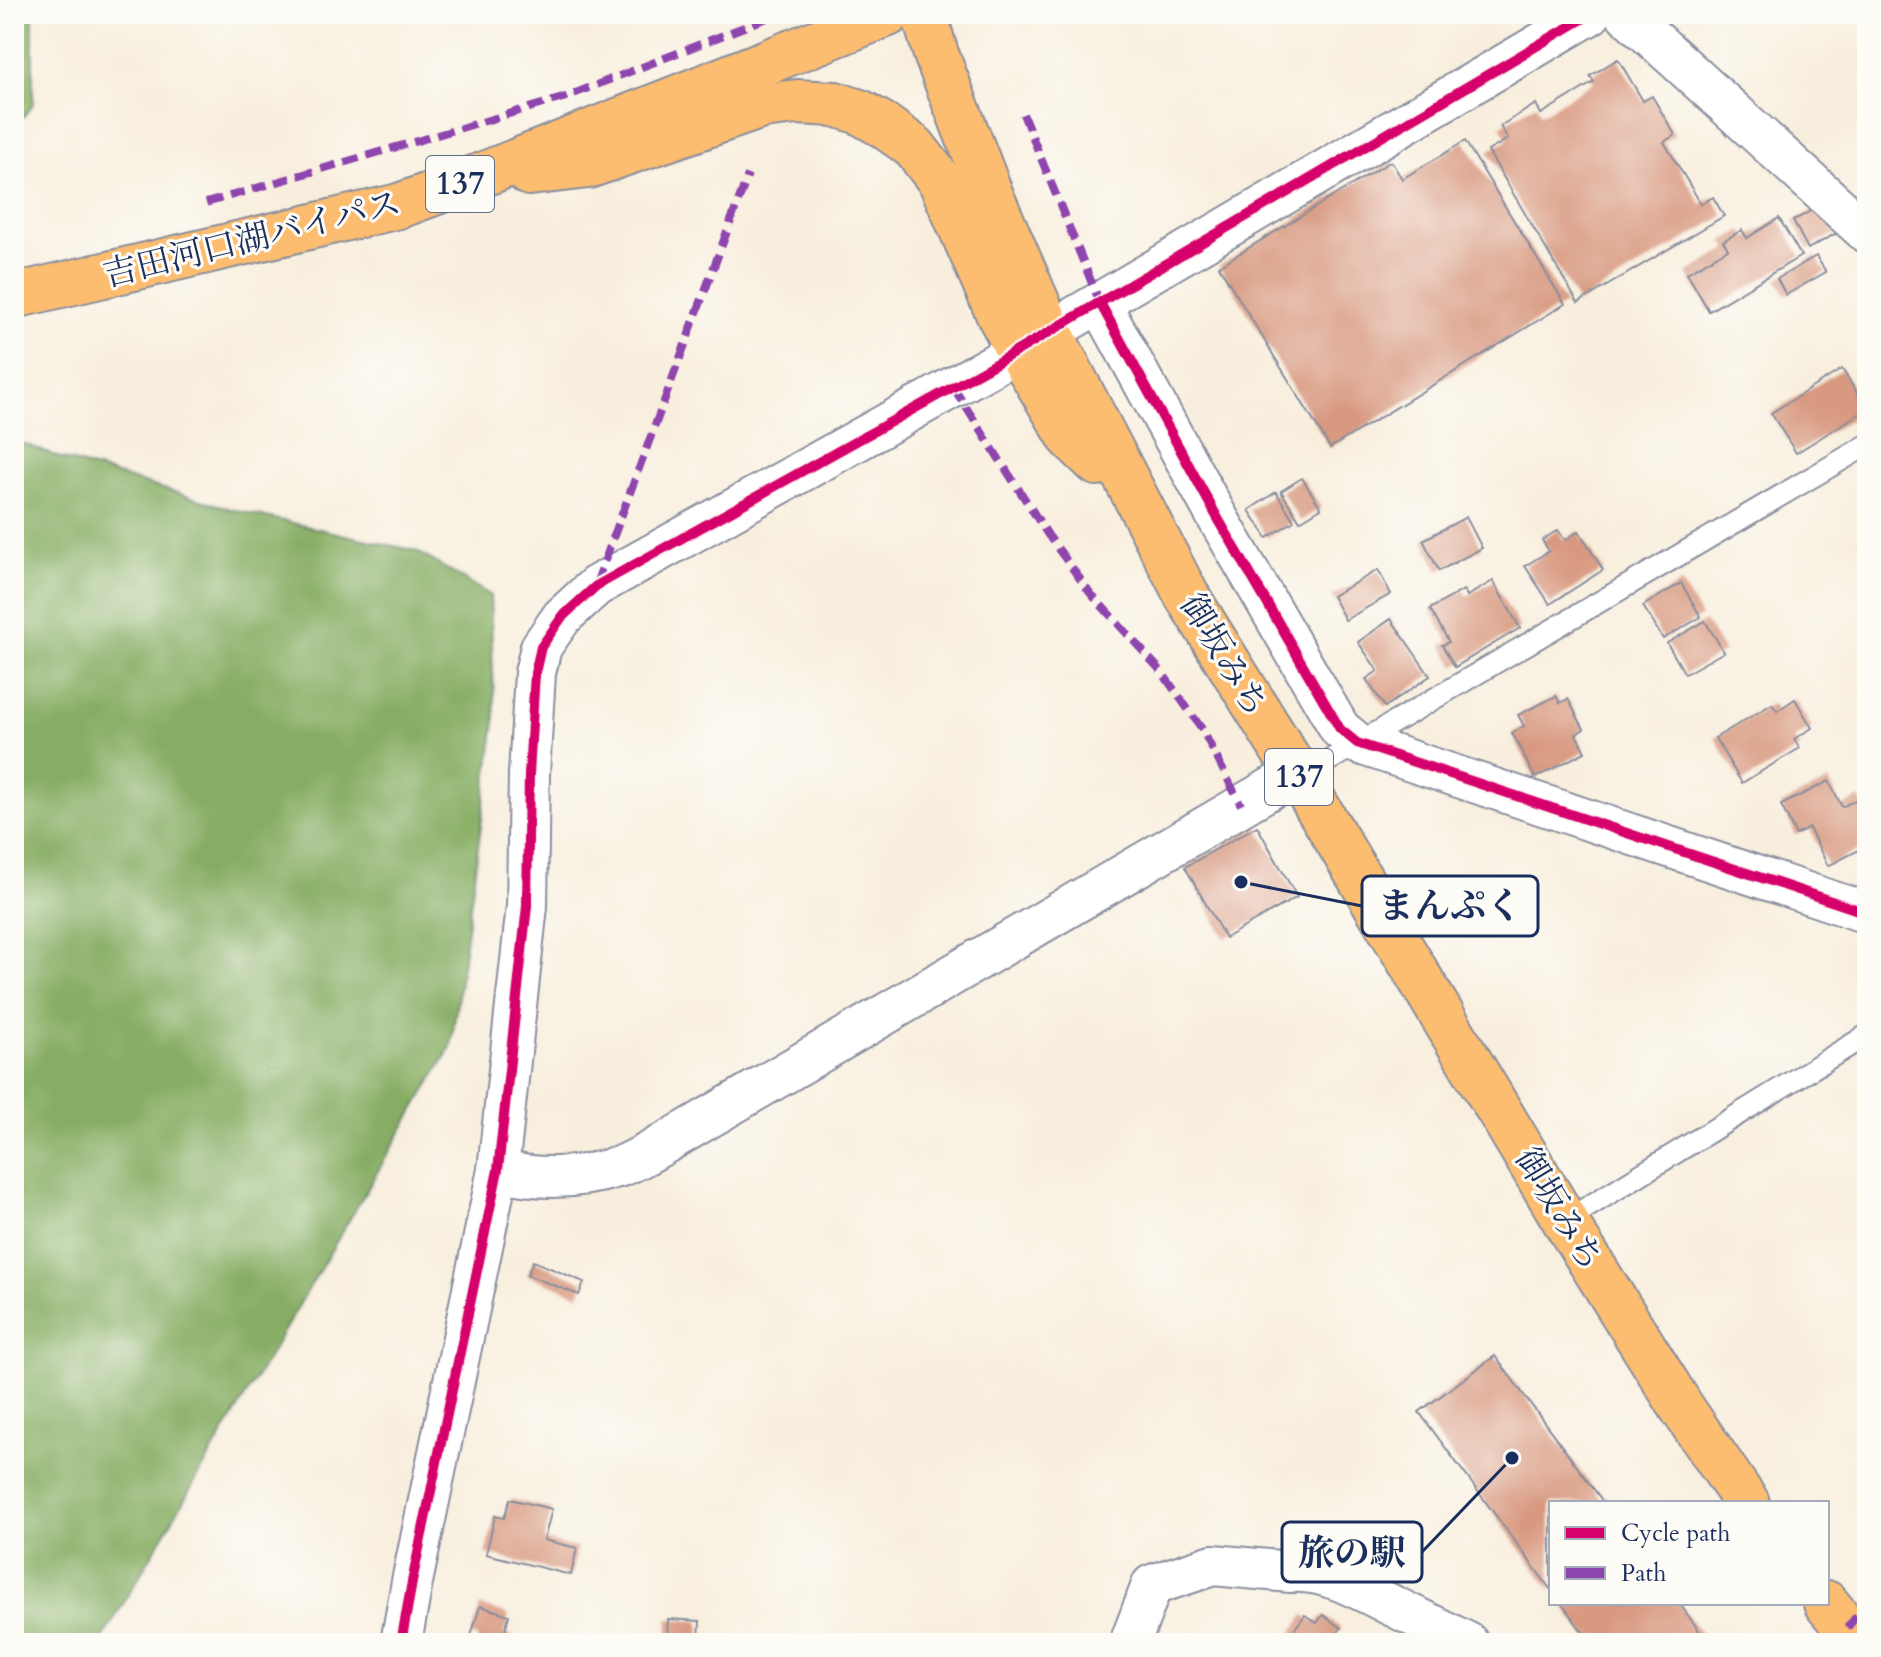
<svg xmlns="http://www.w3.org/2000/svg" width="1881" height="1657" viewBox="0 0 1881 1657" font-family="Cardo,'Noto Serif JP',serif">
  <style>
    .forest { fill: #86ad63; stroke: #506e60; stroke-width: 2 }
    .building { fill: #d89980 }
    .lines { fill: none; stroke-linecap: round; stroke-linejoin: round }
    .lane-casing { stroke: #8a8e9e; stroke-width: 24 }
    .street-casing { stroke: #8a8e9e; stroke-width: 44 }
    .highway-casing { stroke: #8a8e9e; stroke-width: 48 }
    .lane { stroke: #fff; stroke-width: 20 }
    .street { stroke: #fff; stroke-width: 40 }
    .highway { stroke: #fcbd6f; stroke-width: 44 }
    .quiet { stroke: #8e44ad; stroke-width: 8; stroke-dasharray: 16 8; stroke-linecap: butt }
    .cycleway-casing { stroke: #fdfcf7; stroke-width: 15 }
    .cycleway { stroke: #d6006c; stroke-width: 10 }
    .labels { text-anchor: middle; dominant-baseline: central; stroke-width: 6; stroke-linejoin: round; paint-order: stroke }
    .shield { fill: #fdfcf7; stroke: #5f6c8c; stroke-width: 2 }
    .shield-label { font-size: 32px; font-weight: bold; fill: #1b2f5e }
    .street-label { font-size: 34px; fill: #1b2f5e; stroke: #fdfcf7 }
    .leader { fill: none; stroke: #1b2f5e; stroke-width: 3 }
    .callout-dot { fill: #1b2f5e; stroke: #fdfcf7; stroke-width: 3 }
    .callout { fill: #fdfcf7; stroke: #1b2f5e; stroke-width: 3 }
    .callout-label { font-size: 36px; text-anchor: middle; font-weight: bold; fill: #1b2f5e }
  </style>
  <rect width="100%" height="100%" fill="#fdfcf7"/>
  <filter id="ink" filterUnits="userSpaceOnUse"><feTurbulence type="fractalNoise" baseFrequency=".0125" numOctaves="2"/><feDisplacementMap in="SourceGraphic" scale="16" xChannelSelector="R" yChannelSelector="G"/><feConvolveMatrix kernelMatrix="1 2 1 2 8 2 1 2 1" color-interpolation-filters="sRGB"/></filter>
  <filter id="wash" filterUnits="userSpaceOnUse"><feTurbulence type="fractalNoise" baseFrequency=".006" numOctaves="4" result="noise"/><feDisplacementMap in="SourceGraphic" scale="32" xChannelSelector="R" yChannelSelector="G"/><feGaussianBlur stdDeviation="1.8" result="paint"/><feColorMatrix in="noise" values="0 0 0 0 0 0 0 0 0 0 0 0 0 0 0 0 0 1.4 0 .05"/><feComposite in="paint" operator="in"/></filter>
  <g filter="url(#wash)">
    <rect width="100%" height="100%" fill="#f8eedd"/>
    <g class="forest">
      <path d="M14,14H33V104L14,129Z"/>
      <path d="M14,440L63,459L231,509L416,551L490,595L495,722L451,1047L100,1643H14Z"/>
    </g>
    <g id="blocks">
      <g class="building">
        <path d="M1618,59L1643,101L1652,96L1675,135L1664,142L1701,204L1713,197L1724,216L1578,303L1488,151L1508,139L1500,126L1536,104L1541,114L1594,82L1590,76Z"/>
        <path d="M1465,141L1565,304L1330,448L1219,266L1391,161L1402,179Z"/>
        <path d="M1821,205L1837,233L1808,249L1793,221Z"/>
        <path d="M1779,218L1801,256L1709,311L1687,273L1728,249L1723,241L1742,230L1747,238Z"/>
        <path d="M1816,256L1826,272L1786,295L1777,279Z"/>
        <path d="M1842,369L1867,409L1796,453L1771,413Z"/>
        <path d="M1302,478L1321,508L1300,521L1281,491Z"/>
        <path d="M1276,492L1294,521L1267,538L1249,510Z"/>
        <path d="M1466,517L1482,548L1439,571L1423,540Z"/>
        <path d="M1558,530L1565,540L1579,531L1603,570L1550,604L1525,566L1549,551L1542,540Z"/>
        <path d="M1378,570L1391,594L1345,620L1332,596Z"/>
        <path d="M1493,581L1520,628L1455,667L1442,645L1449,642L1430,609L1464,590L1467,596Z"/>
        <path d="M1681,583L1701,617L1663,639L1643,606Z"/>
        <path d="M1391,619L1430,676L1385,707L1366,679L1378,671L1358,642Z"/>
        <path d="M1705,621L1724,652L1685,674L1667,643Z"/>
        <path d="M1556,696L1560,703L1568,699L1584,729L1576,734L1585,752L1535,778L1512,733L1524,726L1518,715Z"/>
        <path d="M1795,699L1812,728L1794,739L1800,748L1742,783L1715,738L1772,704L1777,711Z"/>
        <path d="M1829,781L1842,807L1859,798L1867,813V846L1828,866L1809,828L1796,835L1781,805Z"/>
        <path d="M1257,826L1297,897L1225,938L1185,867Z"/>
        <path d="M533,1261L584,1282L579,1295L527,1275Z"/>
        <path d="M1495,1356L1604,1503H1551V1590L1419,1412Z"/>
        <path d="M510,1499L552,1509L544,1540L577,1548L571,1575L486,1554L495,1516L504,1518Z"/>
        <path d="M1561,1603H1679L1708,1643H1591Z"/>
        <path d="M480,1606L509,1615L504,1634L519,1638L517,1643H476L478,1638L471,1636Z"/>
        <path d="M1305,1615L1317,1623L1323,1615L1341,1628L1330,1643H1284Z"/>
        <path d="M668,1619L700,1621L699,1643H667Z"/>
      </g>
    </g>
  </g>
  <g filter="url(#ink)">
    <use href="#blocks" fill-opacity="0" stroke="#8a8e9e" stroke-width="2"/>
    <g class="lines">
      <defs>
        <g id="lane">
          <path d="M1297,773L1328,761L1867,445"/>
          <path d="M1565,1221L1867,1035"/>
        </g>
        <g id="street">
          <path d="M1626,14L1867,233"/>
          <path d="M1100,303L1216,515L1340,729L1357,743L1867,913"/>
          <path d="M498,1170C537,1180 579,1179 618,1167C635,1162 653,1150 669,1141L1297,773"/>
          <path d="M401,1643L412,1582L498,1170L527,906L529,774L535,673L541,647L562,617L596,586L1000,361L1591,14"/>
          <path d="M1130,1643L1152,1585L1213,1565L1291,1572C1327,1569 1364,1592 1395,1607C1419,1619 1444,1631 1468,1643"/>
        </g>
        <g id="highway">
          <path d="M924,14L936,54L992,198L1050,332L1187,596L1297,773L1565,1221L1682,1408L1747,1503"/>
          <path d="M529,173L588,166L762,106L797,102L835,104L860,112L883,125L914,147L941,182L998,313L1018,350L1070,437L1097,463"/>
          <path d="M14,296L399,206L469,180L888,14"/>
          <path d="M1826,1603L1859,1643"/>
        </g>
      </defs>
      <use href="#lane" class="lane-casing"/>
      <use href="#street" class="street-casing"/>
      <use href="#highway" class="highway-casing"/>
      <use href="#lane" class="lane"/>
      <use href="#street" class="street"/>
      <use href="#highway" class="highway"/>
      <g class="quiet">
        <path d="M1023,114L1100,303"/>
        <path d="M206,203L563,98L777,14"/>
        <path d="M953,387L1048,535L1091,594L1161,671L1202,729L1241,805"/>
        <path d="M596,584L748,175"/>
        <path d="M1847,1628L1867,1603"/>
      </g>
      <defs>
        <g id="cycleway">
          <path d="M1100,303L1216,515L1340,729L1357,743L1867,913"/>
          <path d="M401,1643L412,1582L498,1170L527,906L529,774L535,673L541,647L562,617L596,586L1000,361L1591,14"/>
        </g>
      </defs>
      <use href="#cycleway" class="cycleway-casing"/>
      <use href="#cycleway" class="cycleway"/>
    </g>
  </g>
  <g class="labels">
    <g class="shield">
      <rect x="426" y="156" width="68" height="56" rx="6"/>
      <rect x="1265" y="749" width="68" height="56" rx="6"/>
    </g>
    <g class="shield-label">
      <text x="460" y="184">137</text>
      <text x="1299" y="777">137</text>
    </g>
    <g class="street-label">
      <text transform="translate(252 239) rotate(-14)">吉田河口湖バイパス</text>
      <text transform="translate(1224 655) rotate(59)">御坂みち</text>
      <text transform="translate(1559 1209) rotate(59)">御坂みち</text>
    </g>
  </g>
  <path class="leader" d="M1241 882L1362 906M1512 1458L1422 1552"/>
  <g class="callout-dot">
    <circle cx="1241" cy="882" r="8"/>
    <circle cx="1512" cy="1458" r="8"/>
  </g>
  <g class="callout">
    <rect x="1362" y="876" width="176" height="60" rx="8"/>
    <rect x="1282" y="1522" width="140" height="60" rx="8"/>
  </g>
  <g class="callout-label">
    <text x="1450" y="918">まんぷく</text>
    <text x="1352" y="1565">旅の駅</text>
  </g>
  <rect width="1881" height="1657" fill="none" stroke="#fdfcf7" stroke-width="48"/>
  <rect x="1549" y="1501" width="280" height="104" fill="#fdfcf7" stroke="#a3aaba" stroke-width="2"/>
  <rect x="1565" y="1527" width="40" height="12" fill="#d6006c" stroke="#a3aaba" stroke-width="2"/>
  <text x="1621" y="1541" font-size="24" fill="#1b2f5e">Cycle path</text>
  <rect x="1565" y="1567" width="40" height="12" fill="#8e44ad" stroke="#a3aaba" stroke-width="2"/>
  <text x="1621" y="1581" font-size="24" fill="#1b2f5e">Path</text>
</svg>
